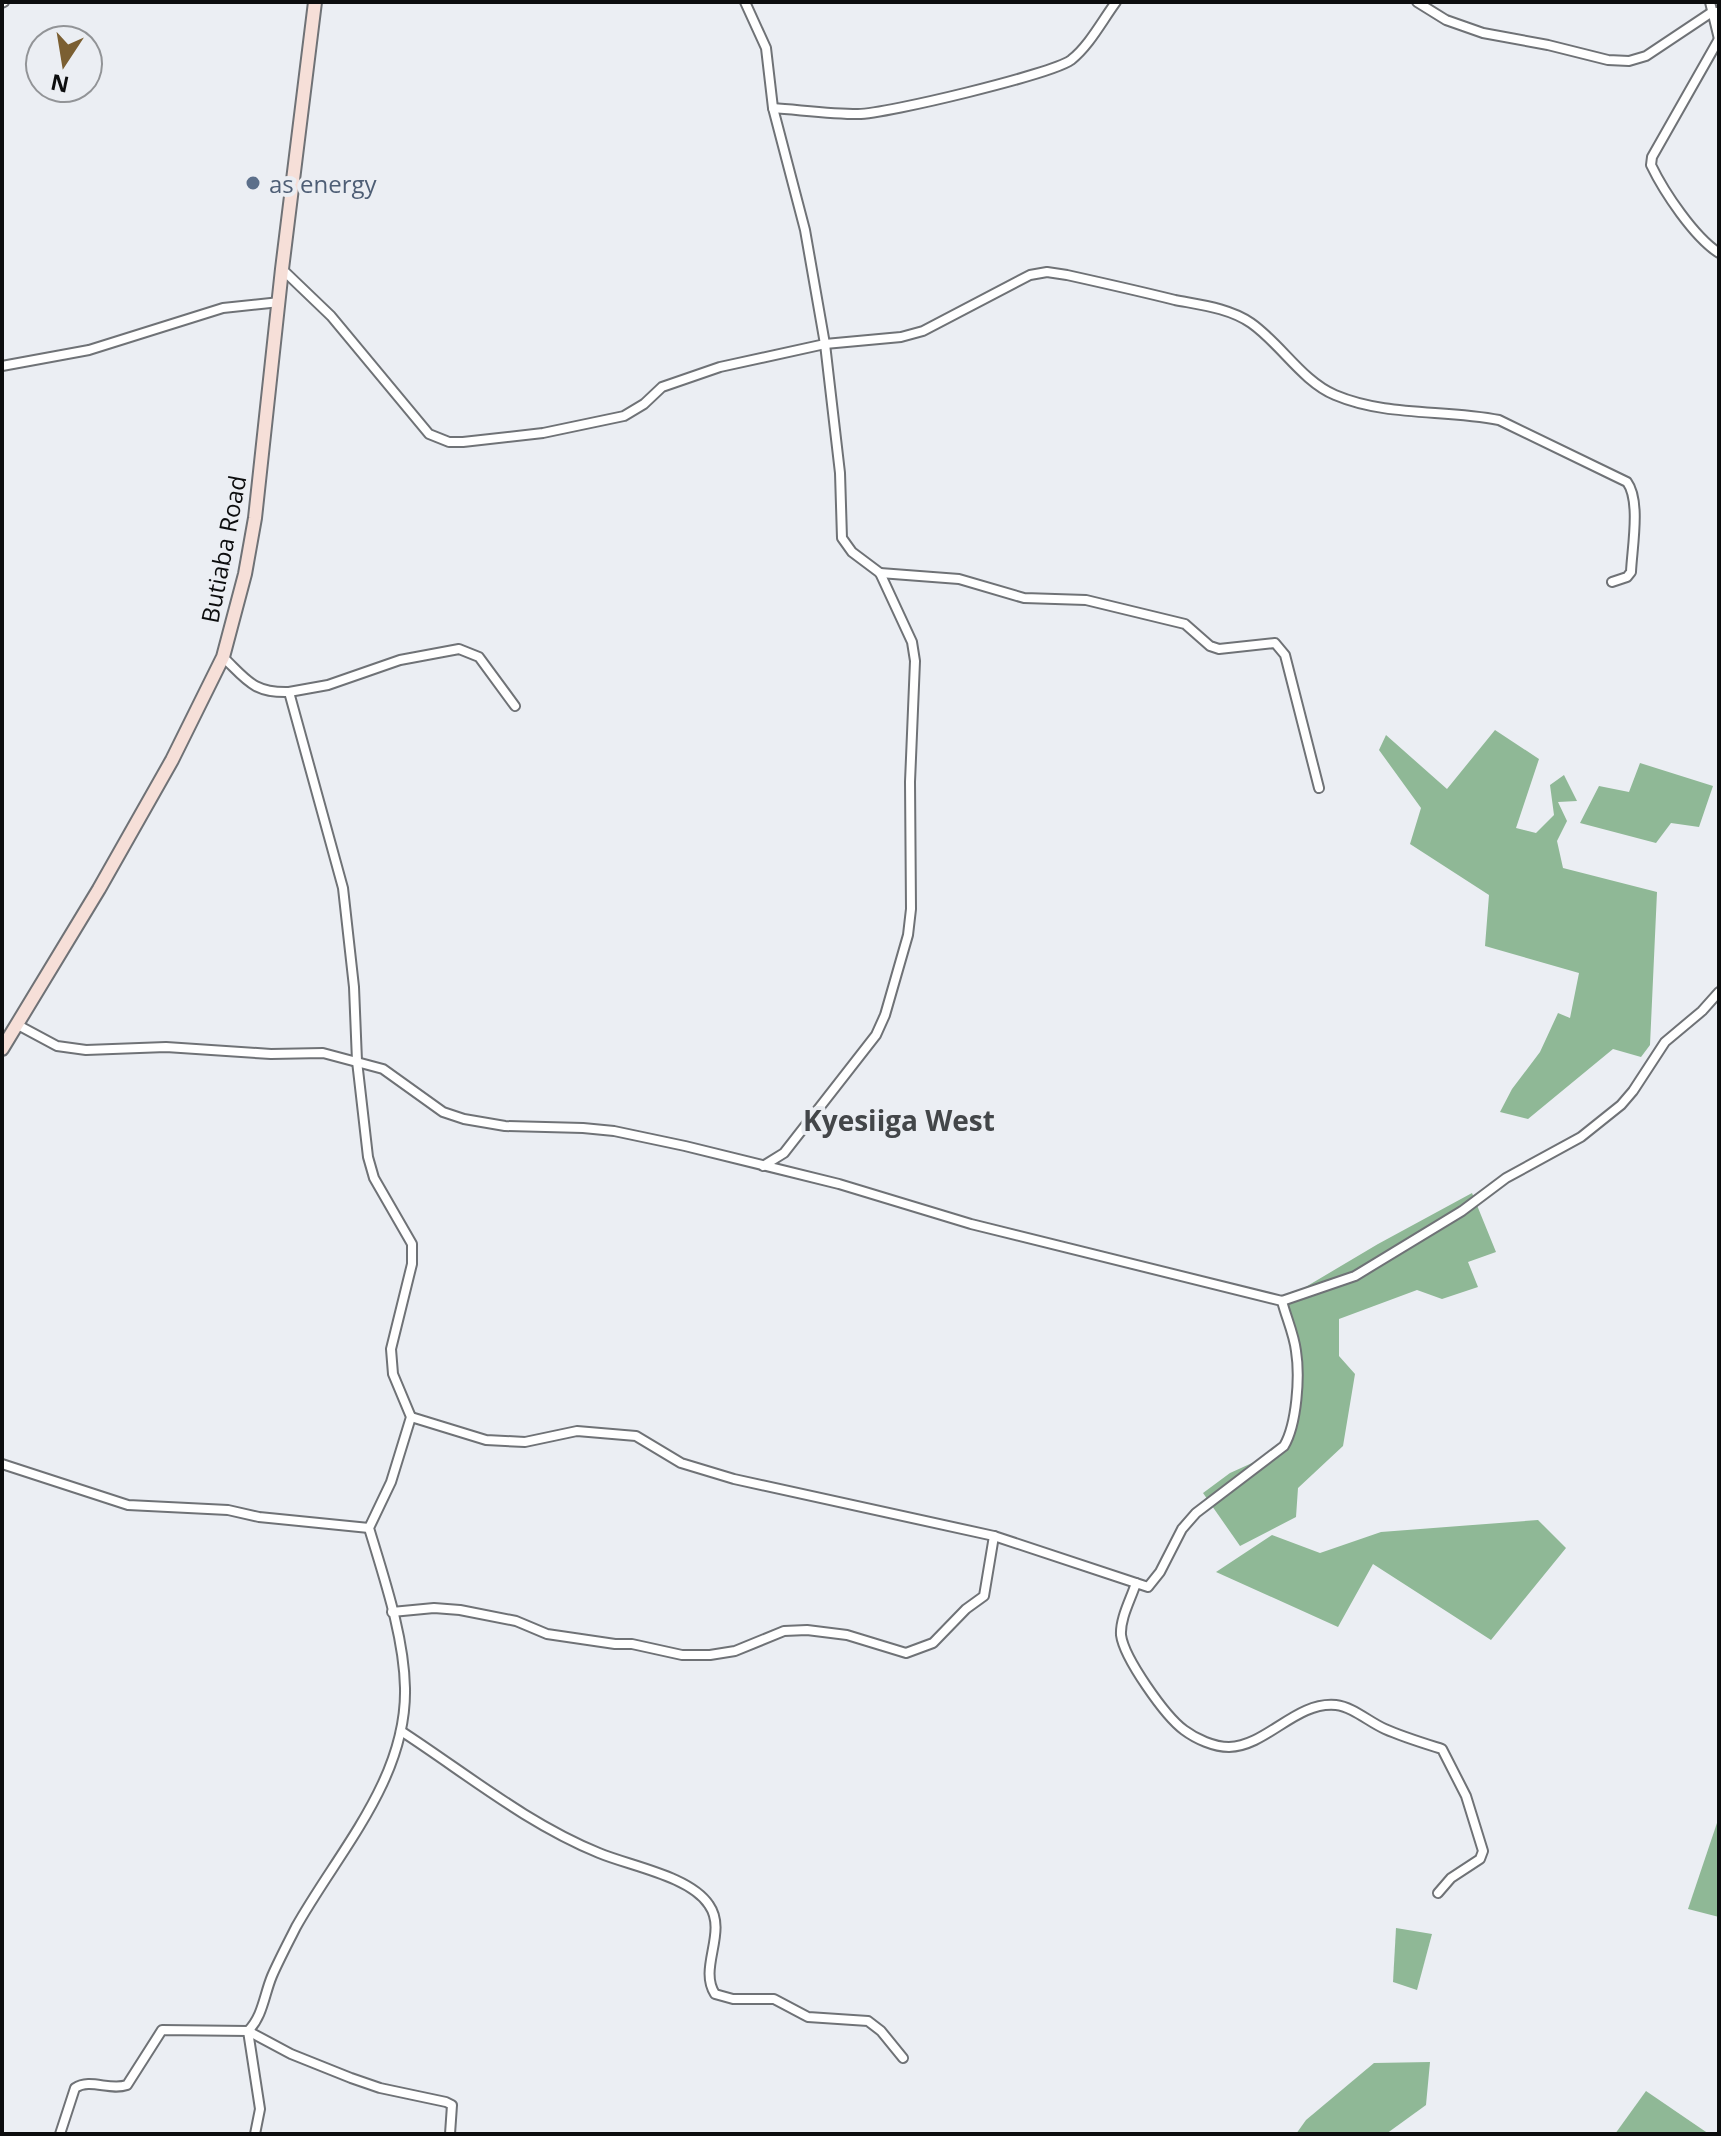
<svg xmlns="http://www.w3.org/2000/svg" width="1721" height="2136" viewBox="0 0 1721 2136" font-family="'Open Sans',sans-serif">
  <style>
    .forest { fill: #8fb896 }
    .lines { fill: none; stroke-linecap: round; stroke-linejoin: round }
    .street-casing { stroke: #6f7276; stroke-width: 12 }
    .secondary-casing { stroke: #6f7276; stroke-width: 16 }
    .street { stroke: #fff; stroke-width: 8 }
    .secondary { stroke: #f6dfd8; stroke-width: 12 }
    .service-dot { fill: #5c6f8a; stroke: #ebeef3; stroke-width: 3 }
    .labels { text-anchor: middle; dominant-baseline: central; stroke-width: 8; stroke-linejoin: round; paint-order: stroke }
    .service-label { font-size: 24px; fill: #4e5e75; stroke: #ebeef3; text-anchor: start }
    .street-label { font-size: 24px; fill: #0c0d0e; stroke: #ebeef3 }
    .quarter-label { font-size: 28px; font-weight: bold; fill: #434649; stroke: #ebeef3 }
  </style>
  <rect width="100%" height="100%" fill="#ebeef3"/>
  <g class="forest">
    <path d="M1495,730L1539,759L1516,828L1536,833L1554,815L1550,785L1564,775L1577,801L1558,802L1567,821L1557,841L1563,868L1657,892L1650,1045L1641,1057L1613,1049L1528,1119L1500,1112L1512,1089L1540,1052L1558,1013L1570,1018L1579,973L1485,946L1489,895L1410,844L1421,808L1379,750L1386,735L1447,789Z"/>
    <path d="M1640,763L1713,786L1699,827L1671,823L1656,843L1580,823L1599,786L1629,792Z"/>
    <path d="M1472,1193L1496,1252L1468,1262L1478,1287L1442,1299L1417,1290L1339,1319V1356L1355,1374L1343,1446L1298,1488L1296,1517L1240,1546L1203,1493L1230,1473L1274,1453L1292,1428L1297,1366L1282,1301L1378,1244Z"/>
    <path d="M1538,1520L1566,1548L1491,1640L1373,1564L1338,1627L1216,1572L1272,1535L1320,1553L1381,1532Z"/>
    <path d="M1719,1817V1917L1688,1909Z"/>
    <path d="M1396,1928L1432,1934L1417,1990L1393,1982Z"/>
    <path d="M1430,2062L1426,2105L1386,2134H1296L1306,2120L1374,2063Z"/>
    <path d="M1646,2091L1709,2134H1615Z"/>
  </g>
  <g class="lines">
    <defs>
      <g id="street">
        <path d="M745,2L766,48L773,108L805,230L825,344L840,473L842,538L852,552L880,573L912,642L915,661L910,782L911,909L908,935L885,1015L876,1035L784,1153L763,1166"/>
        <path d="M1417,2L1446,20L1483,33L1548,45L1608,60L1629,61L1646,56L1712,12H1719"/>
        <path d="M1710,2L1719,39"/>
        <path d="M2,3L4,2"/>
        <path d="M1719,39L1652,157L1651,165C1664,192 1694,237 1719,253"/>
        <path d="M773,108C801,110 830,114 858,114C886,114 1052,74 1071,60C1089,46 1102,21 1116,2"/>
        <path d="M282,269L331,316L429,434L449,442H463L543,433L624,416L644,404L662,387L720,367L825,344L901,337L923,331L1030,275L1047,272L1067,275C1103,283 1139,291 1175,300C1201,305 1229,308 1251,323C1281,344 1302,381 1335,395C1387,417 1445,409 1499,420L1627,482C1641,501 1632,548 1631,572L1627,577L1612,582"/>
        <path d="M2,366L89,350L223,308L280,302"/>
        <path d="M880,573L959,579L1024,598L1086,600L1185,624L1210,646L1219,649L1275,643L1285,655L1319,788"/>
        <path d="M223,657C247,680 253,693 289,692L343,888L354,987L357,1061L368,1157L374,1178L412,1244V1264L391,1349L393,1374L411,1417L391,1482L369,1528C384,1578 404,1636 405,1688C407,1779 338,1852 296,1927C288,1943 279,1960 272,1976C264,1995 263,2016 248,2031"/>
        <path d="M289,692L328,685L400,660L459,649L479,657L515,706"/>
        <path d="M16,1024L57,1046L86,1050L166,1047L271,1054L323,1053L383,1069L443,1112L464,1119L505,1126L583,1128L614,1131L685,1146L839,1184L971,1224L1282,1301L1355,1276L1462,1211L1506,1178L1581,1137L1621,1105L1633,1091L1665,1042L1702,1011L1719,992"/>
        <path d="M1282,1301C1286,1317 1294,1334 1296,1351C1300,1376 1297,1424 1284,1446L1196,1513L1182,1529L1160,1572L1148,1587L1136,1583C1131,1599 1120,1618 1121,1635C1124,1658 1165,1716 1184,1730C1196,1739 1214,1747 1229,1747C1267,1746 1296,1701 1336,1705C1353,1707 1369,1722 1385,1729C1403,1737 1423,1743 1442,1749L1466,1796L1483,1851L1480,1859L1451,1878L1438,1893"/>
        <path d="M411,1417L486,1440L525,1442L577,1431L636,1436L681,1463L734,1479L994,1536L1136,1583"/>
        <path d="M2,1464L128,1505L228,1510L259,1517L369,1528"/>
        <path d="M392,1612L434,1608L460,1610L516,1621L547,1634L615,1644H632L682,1655H710L735,1651L784,1631L807,1630L847,1635L906,1653L933,1643L966,1609L984,1596L994,1536"/>
        <path d="M401,1731C467,1774 526,1823 599,1853C630,1866 690,1876 709,1905C728,1932 698,1968 715,1994L733,1999H774L808,2017L868,2021L881,2031L903,2058"/>
        <path d="M248,2031L260,2109L255,2134"/>
        <path d="M60,2134L75,2088C90,2078 110,2091 127,2085L162,2030L248,2031L291,2054L351,2078L380,2088L446,2102L452,2105L450,2134"/>
      </g>
      <path id="secondary" d="M2,1049L99,889L172,760L223,657L245,574L255,518L282,269L315,2"/>
    </defs>
    <use href="#street" class="street-casing"/>
    <use href="#secondary" class="secondary-casing"/>
    <use href="#street" class="street"/>
    <use href="#secondary" class="secondary"/>
  </g>
  <circle class="service-dot" cx="253" cy="183" r="8"/>
  <g class="labels">
    <g class="service-label">
      <text x="269" y="183">as energy</text>
    </g>
    <g class="street-label">
      <text transform="translate(223 549) rotate(-79)">Butiaba Road</text>
    </g>
    <g class="quarter-label">
      <text x="899" y="1120">Kyesiiga West</text>
    </g>
  </g>
  <rect width="1721" height="2136" fill="none" stroke="#0c0d0e" stroke-width="8"/>
  <g transform="translate(64 64) rotate(192)"><circle r="38" fill="#ebeef3" stroke="#929497" stroke-width="2"/>
  <path d="M0-6L14 30L0 20L-14 30Z" fill="#7b5f32"/>
  <text y="-12" font-size="22" font-weight="bold" text-anchor="middle" fill="#0c0d0e">N</text>
  </g>
</svg>
